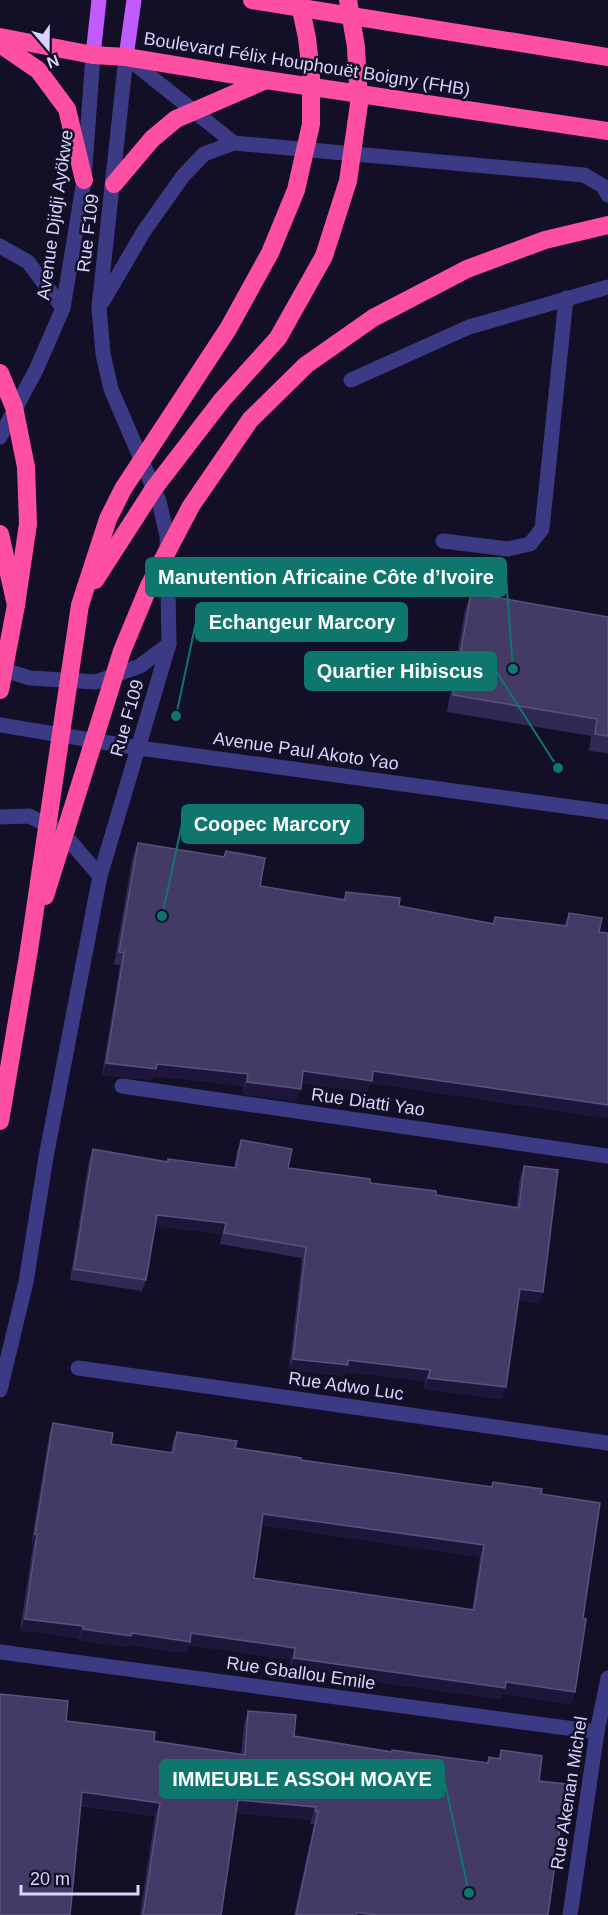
<svg xmlns="http://www.w3.org/2000/svg" width="608" height="1915" viewBox="0 0 608 1915" font-family="Arial,sans-serif">
  <style>
    .lines { fill: none; stroke-linecap: round; stroke-linejoin: round }
    .minor { stroke: #3d3a85; stroke-width: 15 }
    .major { stroke: #c25bff; stroke-width: 15 }
    .highway { stroke: #ff4fa3; stroke-width: 18 }
    .highway-bridge { stroke: #ff4fa3; stroke-width: 18 }
    .wall { fill: #312854; fill-rule: evenodd }
    .shaded-wall { fill: #1d163a }
    .building { fill: #433a66; stroke: #5a527e; stroke-width: 1.5; fill-rule: evenodd }
    .labels { text-anchor: middle; dominant-baseline: central; stroke-width: 5; stroke-linejoin: round; paint-order: stroke }
    .street-label { font-size: 18px; fill: #d9d4ff; stroke: #130f26 }
    .leader { fill: none; stroke: #0f766e; stroke-width: 2 }
    .callout-dot { fill: #0f766e; stroke: #130f26; stroke-width: 2 }
    .callout { fill: #0f766e; stroke: #0f766e; stroke-width: 2 }
    .callout-label { font-size: 20px; text-anchor: middle; font-weight: bold; fill: #fff }
  </style>
  <rect width="100%" height="100%" fill="#130f26"/>
  <g class="lines">
    <g class="minor">
      <path d="M126,57L234,143"/>
      <path d="M0,246L28,262L63,308"/>
      <path d="M103,301L144,231L183,176L204,154L234,143L584,175L603,186L608,195"/>
      <path d="M351,380L469,327L608,287"/>
      <path d="M0,437L36,370L63,308L84,180L93,55"/>
      <path d="M443,541L508,549L530,544L542,529L566,298"/>
      <path d="M0,669L30,678L96,682L140,666L169,644"/>
      <path d="M0,725L139,748L608,812"/>
      <path d="M0,817L29,816L62,832L100,876"/>
      <path d="M122,1086L608,1156"/>
      <path d="M78,1368L608,1443"/>
      <path d="M0,1390L26,1282L46,1157L100,876L169,644L167,536L159,501L111,389L103,354L99,307L126,57"/>
      <path d="M0,1652L597,1732"/>
      <path d="M570,1915L597,1732L608,1678"/>
    </g>
    <g class="major">
      <path d="M93,55L99,0"/>
      <path d="M126,57L134,0"/>
    </g>
    <g class="highway">
      <path d="M252,0L608,57"/>
      <path d="M0,37L93,55L126,57L266,80L608,131"/>
      <path d="M0,44L38,70L67,109L84,180"/>
      <path d="M114,184L152,139L176,119L266,80"/>
      <path d="M0,534L16,605"/>
      <path d="M0,1121L29,950"/>
    </g>
    <g class="highway-bridge">
      <path d="M0,373L14,407L26,467L28,524L16,605L0,690"/>
      <path d="M95,580L155,487L222,400L278,338L324,256L348,181L359,104L356,47L348,0"/>
      <path d="M45,896L122,651L149,586L191,506L250,420L306,365L373,318L467,269L545,240L608,225"/>
      <path d="M29,950L80,605L108,519L123,489L228,329L270,253L296,190L311,124V73L307,38L299,0"/>
    </g>
  </g>
  <g class="wall">
    <path d="M471,593L608,617V753L589,751L591,736L447,712L465,610Z"/>
    <path d="M138,843L223,857L226,851L260,886L343,900L346,892L399,906L492,924L495,917L564,925L569,913L599,932L608,933V1118L371,1083L367,1092L301,1083L296,1101L243,1094L244,1086L154,1076L152,1080L102,1075L120,965L114,964L133,855Z"/>
    <path d="M241,1140L288,1168L436,1195L516,1208L520,1177L524,1166L539,1303L518,1300L502,1399L424,1389L425,1381L346,1372L344,1376L289,1370L302,1258L220,1244L222,1234L155,1226L146,1280L142,1291L70,1280L89,1160L93,1149L167,1162L168,1159L234,1167L237,1151Z"/>
    <path d="M53,1423L111,1444L171,1452L172,1443L177,1432L235,1448L301,1460L491,1487L493,1482L541,1494L583,1618L575,1692L571,1704L503,1694L501,1699L289,1670L291,1660L189,1645L186,1653L128,1645L127,1647L79,1640V1638L20,1630L33,1546H31L49,1435ZM261,1525L480,1557L472,1609L254,1578Z"/>
    <path d="M248,1711L294,1736L391,1752L487,1763L489,1757L498,1759L501,1750L539,1781L548,1915H294L314,1824H310L311,1820L236,1813L221,1915H140L155,1816L80,1806L66,1721L154,1741L241,1755L244,1724Z"/>
  </g>
  <g class="shaded-wall">
    <path d="M106,1063L157,1064L248,1074L244,1086L154,1076L152,1080L102,1075Z"/>
    <path d="M303,1071H373L608,1105V1118L371,1083L367,1092L298,1083Z"/>
    <path d="M247,1082L301,1089L296,1101L243,1094Z"/>
    <path d="M157,1215L226,1223L222,1234L153,1226Z"/>
    <path d="M520,1289L543,1292L539,1303L516,1300Z"/>
    <path d="M293,1359L348,1360L430,1370L425,1381L346,1372L344,1376L289,1370Z"/>
    <path d="M428,1378L506,1387L502,1399L424,1389Z"/>
    <path d="M263,1514L484,1545L480,1557L259,1525Z"/>
    <path d="M35,1534L37,1535L33,1546H31Z"/>
    <path d="M25,1619L83,1626L79,1638L20,1630Z"/>
    <path d="M83,1629L132,1633H191L295,1648L291,1660L189,1645L186,1653L128,1645L127,1647L79,1640Z"/>
    <path d="M294,1658L506,1682L575,1692L571,1704L503,1694L501,1699L289,1670Z"/>
    <path d="M82,1792L160,1803L155,1816L77,1805Z"/>
    <path d="M238,1800L316,1807L311,1820L234,1813Z"/>
  </g>
  <g class="building">
    <path d="M471,593L608,617V736L595,734L597,719L453,695Z"/>
    <path d="M138,843L224,857L226,851L265,858L260,886L345,900L346,892L400,898L399,906L494,924L495,917L567,926L569,913L602,918L599,932L608,933V1105L373,1071L372,1081L303,1071L301,1089L247,1082L248,1074L157,1064L156,1069L106,1063L124,953L119,952Z"/>
    <path d="M241,1140L292,1149L288,1168L370,1179V1183L436,1191V1195L519,1208L524,1166L558,1170L543,1292L520,1289L506,1387L428,1378L430,1370L348,1360V1365L293,1359L306,1247L224,1233L226,1223L157,1215L146,1280L74,1269L93,1149L168,1162V1159L236,1168Z"/>
    <path d="M53,1423L113,1433L111,1444L173,1453L177,1432L237,1441L235,1448L301,1458V1460L492,1487L493,1482L542,1489L541,1494L600,1503L583,1618L586,1619L575,1692L506,1682L505,1688L294,1658L295,1648L191,1633L190,1642L132,1633L131,1636L83,1629V1626L25,1619L37,1535L35,1534ZM263,1514L484,1545L474,1610L254,1578Z"/>
    <path d="M0,1694L68,1701L66,1721L155,1732L154,1741L245,1755L248,1711L296,1715L294,1736L392,1752V1750L488,1763L489,1757L500,1759L501,1750L542,1756L539,1781L566,1784L548,1915H377L357,1912L356,1915H296L318,1811H315L316,1807L238,1800L221,1915H143L160,1803L82,1792L70,1915H0Z"/>
  </g>
  <g class="labels">
    <g class="street-label">
      <text transform="translate(307 64) rotate(9)">Boulevard Félix Houphouët Boigny (FHB)</text>
      <text transform="translate(55 215) rotate(-82)">Avenue Djidji Ayökwe</text>
      <text transform="translate(88 233) rotate(-83)">Rue F109</text>
      <text transform="translate(127 718) rotate(-74)">Rue F109</text>
      <text transform="translate(306 751) rotate(8)">Avenue Paul Akoto Yao</text>
      <text transform="translate(368 1102) rotate(8)">Rue Diatti Yao</text>
      <text transform="translate(346 1386) rotate(8)">Rue Adwo Luc</text>
      <text transform="translate(301 1673) rotate(8)">Rue Gballou Emile</text>
      <text transform="translate(569 1793) rotate(-81)">Rue Akenan Michel</text>
    </g>
  </g>
  <path class="leader" d="M513 669L506 577M176 716L196 622M558 768L496 671M162 916L182 824M469 1893L444 1779"/>
  <g class="callout-dot">
    <circle cx="513" cy="669" r="6"/>
    <circle cx="176" cy="716" r="6"/>
    <circle cx="558" cy="768" r="6"/>
    <circle cx="162" cy="916" r="6"/>
    <circle cx="469" cy="1893" r="6"/>
  </g>
  <g class="callout">
    <rect x="146" y="558" width="360" height="38" rx="6"/>
    <rect x="196" y="603" width="211" height="38" rx="6"/>
    <rect x="305" y="652" width="191" height="38" rx="6"/>
    <rect x="182" y="805" width="181" height="38" rx="6"/>
    <rect x="160" y="1760" width="284" height="38" rx="6"/>
  </g>
  <g class="callout-label">
    <text x="326" y="584">Manutention Africaine Côte d’Ivoire</text>
    <text x="302" y="629">Echangeur Marcory</text>
    <text x="400" y="678">Quartier Hibiscus</text>
    <text x="272" y="831">Coopec Marcory</text>
    <text x="302" y="1786">IMMEUBLE ASSOH MOAYE</text>
  </g>
  <g transform="translate(48 48) rotate(160)" stroke="#130f26" stroke-width="4.5" paint-order="stroke">
  <path d="M0-4.5L10 22L0 15L-10 22Z" fill="#d9d4ff"/>
  <text y="-9" font-size="16" font-weight="bold" text-anchor="middle" fill="#d9d4ff">N</text>
  </g>
  <path d="M21 1885v9h117v-9" fill="none" stroke="#d9d4ff" stroke-width="3"/>
  <text x="30" y="1885" font-size="18" fill="#d9d4ff" stroke="#130f26" stroke-width="4.5" paint-order="stroke">20 m</text>
</svg>
